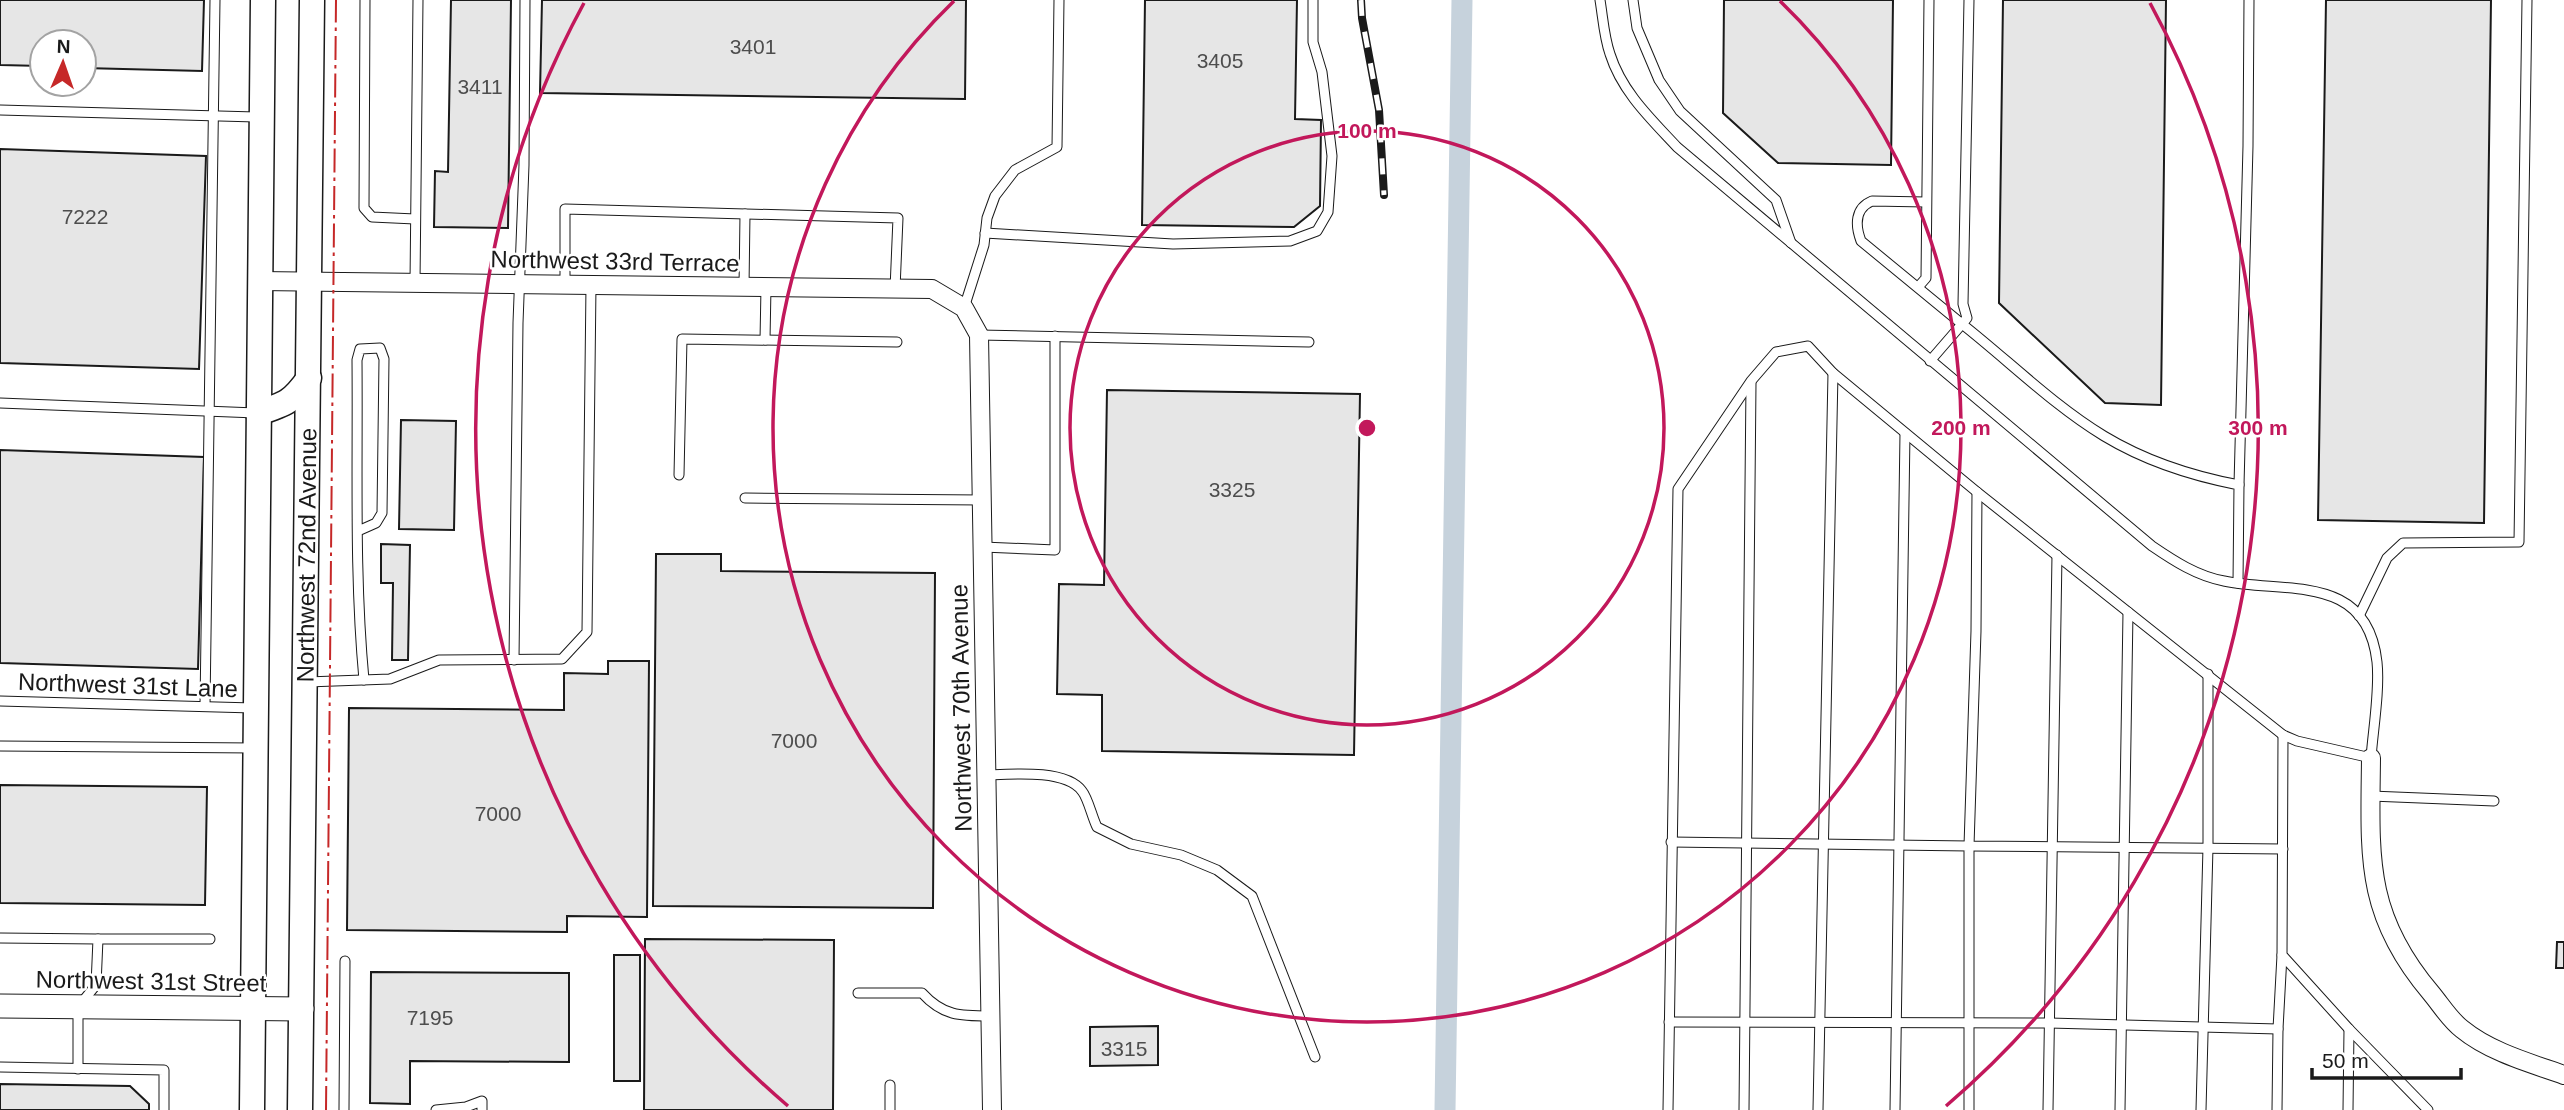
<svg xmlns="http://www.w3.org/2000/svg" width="2564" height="1110" viewBox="0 0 2564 1110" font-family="Arial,sans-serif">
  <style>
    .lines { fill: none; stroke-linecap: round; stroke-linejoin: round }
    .canal { stroke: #c6d2dc; stroke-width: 21 }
    .building { fill: #e6e6e6; stroke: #1a1a1a; stroke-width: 2 }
    .service-casing { stroke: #1a1a1a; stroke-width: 11 }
    .minor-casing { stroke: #1a1a1a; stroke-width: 20 }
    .tertiary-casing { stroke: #1a1a1a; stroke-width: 25 }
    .secondary-casing { stroke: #1a1a1a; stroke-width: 27 }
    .service { stroke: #fff; stroke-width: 9 }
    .minor { stroke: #fff; stroke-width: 18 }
    .tertiary { stroke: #fff; stroke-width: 23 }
    .secondary { stroke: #fff; stroke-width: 24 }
    .rail-casing { stroke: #1a1a1a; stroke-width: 8 }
    .rail { stroke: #fff; stroke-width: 5; stroke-dasharray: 16; stroke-linecap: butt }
    .power { stroke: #c62828; stroke-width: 2; stroke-dasharray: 24 5 3.5 5; stroke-linecap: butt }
    .ring { fill: none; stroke: #c2185b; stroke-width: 3.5 }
    .labels { text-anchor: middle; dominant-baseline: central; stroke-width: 5; stroke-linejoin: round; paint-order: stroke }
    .number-label { font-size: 21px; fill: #4d4d4d }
    .street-label { font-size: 24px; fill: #1a1a1a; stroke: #fff }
    .centre { fill: #c2185b; stroke: #fff; stroke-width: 3.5 }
    .ring-label { font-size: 21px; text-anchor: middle; font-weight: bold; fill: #c2185b; stroke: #fff; stroke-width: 5; stroke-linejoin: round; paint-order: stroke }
  </style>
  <rect width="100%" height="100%" fill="#fff"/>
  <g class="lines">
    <path class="canal" d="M1445,1110L1462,0"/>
  </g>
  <g class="building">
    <path d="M0,0H204L202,71L84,68V42H42V66L0,65Z"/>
    <path d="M451,0H511L508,228L434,227L435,171L448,172Z"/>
    <path d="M542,0H966L965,99L540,93Z"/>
    <path d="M1145,0H1297L1295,119L1321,120L1320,206L1294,227L1142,225Z"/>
    <path d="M1724,0H1893L1891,165L1778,163L1723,113Z"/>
    <path d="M2003,0H2166L2161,405L2105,403L1999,303Z"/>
    <path d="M2326,0H2491L2484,523L2318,520Z"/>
    <path d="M0,149L206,156L199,369L0,363Z"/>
    <path d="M1107,390L1360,394L1354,755L1102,751V695L1057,694L1059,584L1104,585Z"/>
    <path d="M401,420L456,421L454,530L399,529Z"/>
    <path d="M0,450L204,457L198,669L0,663Z"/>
    <path d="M381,544L410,545L408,660H392L393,583H381Z"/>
    <path d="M656,554H721V571L935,573L933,908L653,906Z"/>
    <path d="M608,661H649L647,917L567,916V932L347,930L349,708L564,710V673L608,674Z"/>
    <path d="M0,785L207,787L205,905L0,903Z"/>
    <path d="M645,939L834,940L833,1110H644Z"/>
    <path d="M2557,942H2564V968H2556Z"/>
    <rect x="614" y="955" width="26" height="126"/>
    <path d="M371,972L569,973V1062L410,1061V1104L370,1103Z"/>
    <path d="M1158,1026V1065L1090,1066V1027Z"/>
    <path d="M0,1084L130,1086L149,1104V1110H0Z"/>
  </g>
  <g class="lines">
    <defs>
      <g id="service">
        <path d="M365,0L364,208L372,217L415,219"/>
        <path d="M1600,0C1603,18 1604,37 1610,54C1622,92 1651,119 1677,147L2152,546C2174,561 2197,576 2224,581C2285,594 2367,572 2377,662C2380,690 2373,730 2371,758L2297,741L2283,735L1977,492L1833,373L1808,346L1776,352L1751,381L1678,489L1668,1110"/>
        <path d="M1633,0L1637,28L1659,80L1680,111L1776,200L1791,243"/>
        <path d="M1969,0L1963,304L1967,318L1962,324C2009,361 2053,405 2104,436C2147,462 2192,476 2239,485L2238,583"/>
        <path d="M0,110L260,117"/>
        <path d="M1926,202L1872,201C1855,208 1855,225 1861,241L1962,324L1930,361"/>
        <path d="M985,233L1173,244L1290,241L1317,231L1328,212L1332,156L1322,72L1313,42V0"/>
        <path d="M415,283L418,0"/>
        <path d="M565,285V209L898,218L895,289"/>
        <path d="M1919,286L1926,278L1929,0"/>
        <path d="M744,287L745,214"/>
        <path d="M964,308L984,245L987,218L995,196L1015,170L1057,147L1059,0"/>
        <path d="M979,335L1309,342"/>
        <path d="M765,340L766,287"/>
        <path d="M0,403L257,413"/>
        <path d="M679,475L682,339L897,342"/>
        <path d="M2239,485L2248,146L2249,0"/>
        <path d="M1977,492L1976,631L1969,846L2283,849"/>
        <path d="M745,498L982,500"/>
        <path d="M358,531L376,523L382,513L384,359L380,348L360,349L357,360C358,466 354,574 364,680"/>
        <path d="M983,547L1055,550V336"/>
        <path d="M2359,616L2387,558L2403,543L2519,542L2527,0"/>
        <path d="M514,660L518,323L524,165L525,0"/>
        <path d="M307,682L390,679L439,660L562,659L587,632L591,285"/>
        <path d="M0,701L253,708"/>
        <path d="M205,706L215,0"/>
        <path d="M2283,735L2282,955L2349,1029L2428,1110"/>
        <path d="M0,746L254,748"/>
        <path d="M987,775C1011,774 1066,769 1082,791C1088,798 1092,817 1097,827L1131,844L1181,855L1217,870L1252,896L1315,1057"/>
        <path d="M2371,796L2494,801"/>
        <path d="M1671,842L1969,846V1110"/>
        <path d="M0,938L98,939L96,985L78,1007V1069"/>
        <path d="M98,939H210"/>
        <path d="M858,993H922C943,1016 960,1016 990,1016"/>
        <path d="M1669,1022L2049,1023L2278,1029L2282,955"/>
        <path d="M0,1067L164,1070V1110"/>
        <path d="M344,1110L345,961"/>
        <path d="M436,1110L466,1107L482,1101V1110"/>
        <path d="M890,1110V1085"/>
        <path d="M1744,1110L1751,383"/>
        <path d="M1818,1110L1833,373"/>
        <path d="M1895,1110L1905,433"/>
        <path d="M2048,1110L2057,555"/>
        <path d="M2120,1110L2128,612"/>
        <path d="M2201,1110L2208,847V674"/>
        <path d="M2277,1110L2278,1029"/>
        <path d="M2348,1110L2349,1029"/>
      </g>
      <g id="minor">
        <path d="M259,281L932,289L964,308L979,335L992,1110"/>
        <path d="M2371,758C2370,856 2364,914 2431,993C2441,1005 2450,1020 2462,1029C2490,1052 2530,1063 2564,1075"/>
      </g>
      <path id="tertiary" d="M0,1006L302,1009"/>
      <g id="secondary">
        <path d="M258,413C286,404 292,402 309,378"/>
        <path d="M252,1110L263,0"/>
        <path id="s1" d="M300,1110L312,0"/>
      </g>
    </defs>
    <use href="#service" class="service-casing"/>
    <use href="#minor" class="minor-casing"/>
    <use href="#tertiary" class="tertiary-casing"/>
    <use href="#secondary" class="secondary-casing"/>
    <use href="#service" class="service"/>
    <use href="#minor" class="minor"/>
    <use href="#tertiary" class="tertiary"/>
    <use href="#secondary" class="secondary"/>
    <defs>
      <path id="rail" d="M1361,0L1362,18L1379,110L1384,195"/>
    </defs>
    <use href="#rail" class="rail-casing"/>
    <use href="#rail" class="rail"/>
    <path class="power" d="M326,1110L336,0"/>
  </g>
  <g class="ring">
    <circle cx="1367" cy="428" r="297"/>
    <path d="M1780 1A594 594 0 1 1 954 1"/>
    <path d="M788 1106A891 891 0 0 1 584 3M2150 3A891 891 0 0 1 1946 1106"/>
  </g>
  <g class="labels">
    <g class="number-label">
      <text x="753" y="46">3401</text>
      <text x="1220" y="60">3405</text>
      <text x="480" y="86">3411</text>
      <text x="85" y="216">7222</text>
      <text x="1232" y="489">3325</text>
      <text x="794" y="740">7000</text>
      <text x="498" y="813">7000</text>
      <text x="430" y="1017">7195</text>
      <text x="1124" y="1048">3315</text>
    </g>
    <g class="street-label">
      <text transform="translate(615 261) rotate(1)">Northwest 33rd Terrace</text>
      <text stroke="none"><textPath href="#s1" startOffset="555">Northwest 72nd Avenue</textPath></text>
      <text transform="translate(128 685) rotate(2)">Northwest 31st Lane</text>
      <text transform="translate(961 708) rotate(-91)">Northwest 70th Avenue</text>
      <text transform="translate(151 981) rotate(1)">Northwest 31st Street</text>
    </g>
  </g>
  <circle cx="1367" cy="428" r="10" class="centre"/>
  <g class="ring-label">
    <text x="1367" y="138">100 m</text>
    <text x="1961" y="435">200 m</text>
    <text x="2258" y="435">300 m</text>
  </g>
  <g transform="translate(63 63) rotate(2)"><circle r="33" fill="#ffffff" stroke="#a3a3a3" stroke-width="2"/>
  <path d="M0-5L12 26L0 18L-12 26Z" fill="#c62828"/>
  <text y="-10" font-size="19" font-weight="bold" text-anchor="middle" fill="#1a1a1a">N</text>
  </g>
  <path d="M2312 1068v10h149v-10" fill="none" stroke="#1a1a1a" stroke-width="3.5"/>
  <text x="2322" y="1068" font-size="21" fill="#1a1a1a" stroke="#ffffff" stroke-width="5" paint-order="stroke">50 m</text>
</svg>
